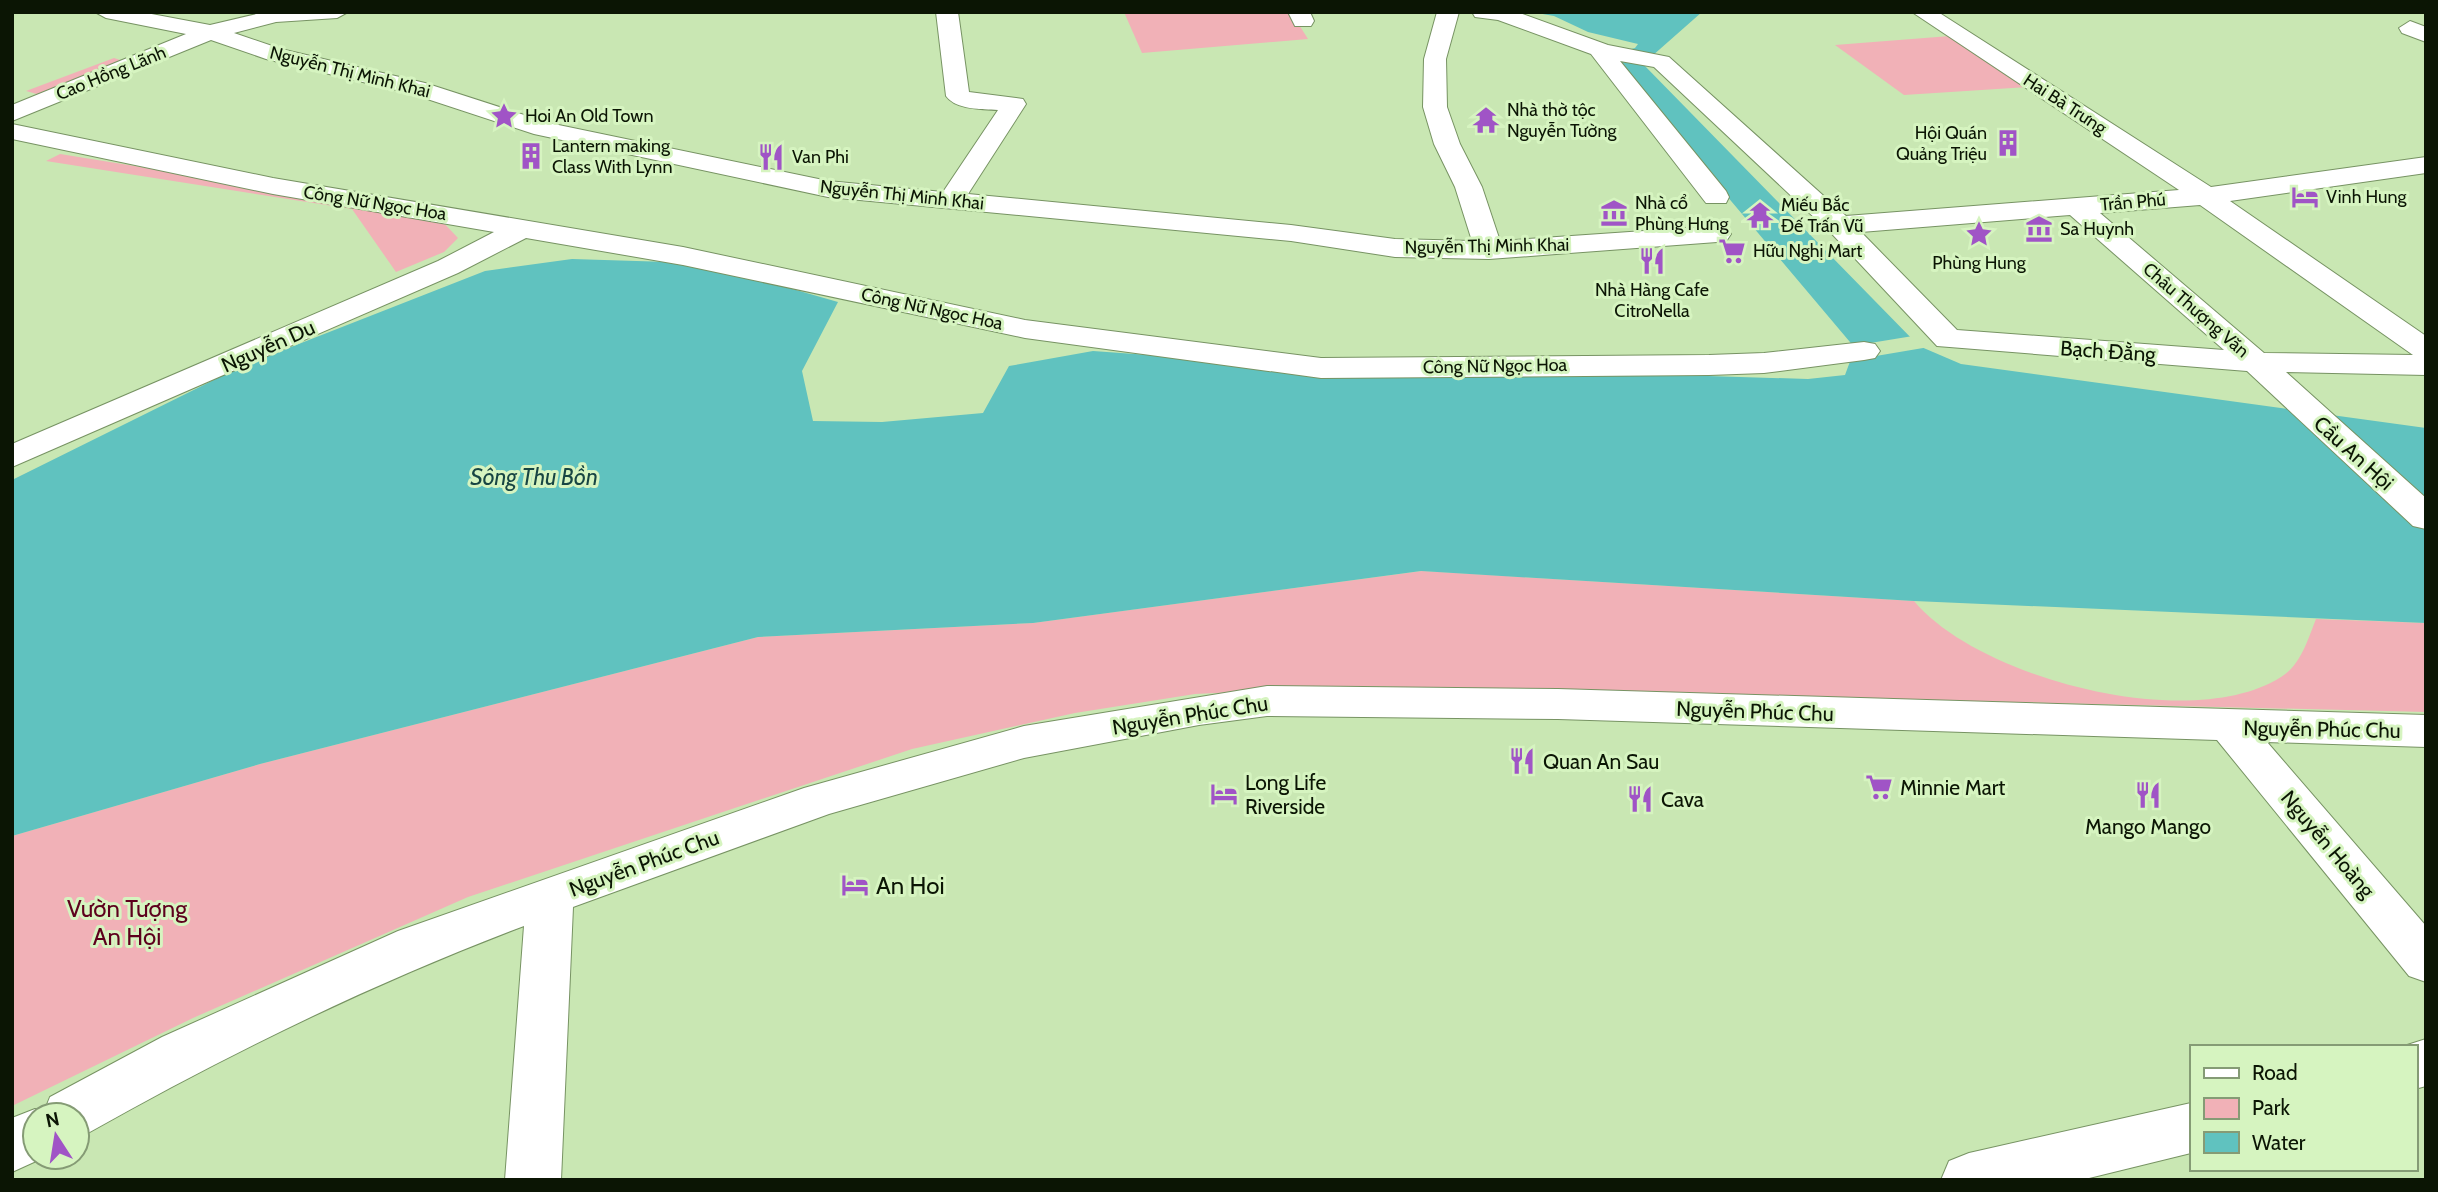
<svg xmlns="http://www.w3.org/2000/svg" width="2438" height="1192" viewBox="0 0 2438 1192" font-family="Cabin,sans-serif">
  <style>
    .green { fill: #f1b1b7 }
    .water { fill: #60c2bf }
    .pier { fill: #c9e7b3 }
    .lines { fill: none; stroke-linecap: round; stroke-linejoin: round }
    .minor-casing { stroke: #779363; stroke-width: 2 }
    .minor { fill: #fff; fill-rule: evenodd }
    .labels { text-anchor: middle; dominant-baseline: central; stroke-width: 6; stroke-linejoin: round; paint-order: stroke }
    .far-street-label { font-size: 18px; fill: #0b1504; stroke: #d6f4c0 }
    .far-poi-label { font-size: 18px; fill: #0b1504; stroke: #d6f4c0; text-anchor: start }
    .street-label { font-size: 21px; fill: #0b1504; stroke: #d6f4c0 }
    .poi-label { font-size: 21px; fill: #0b1504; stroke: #d6f4c0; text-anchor: start }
    .water-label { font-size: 23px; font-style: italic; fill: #174543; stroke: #d6f4c0 }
    .near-poi-label { font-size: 24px; fill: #0b1504; stroke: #d6f4c0; text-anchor: start }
    .near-park-label { font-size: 24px; fill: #5d001d; stroke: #d6f4c0 }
  </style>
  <rect width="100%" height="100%" fill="#c9e7b3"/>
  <g class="green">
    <path d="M1124,12H1291L1308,39L1142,53Z"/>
    <path d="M1950,36L2028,87L1904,95L1835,45Z"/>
    <path d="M114,58L123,61L37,94L26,91Z"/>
    <path d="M60,154L397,208L439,218L458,238L444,252L396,272L352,209L46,161Z"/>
    <path d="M1422,571L1914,601C1979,679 2192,734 2281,677C2301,665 2308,639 2316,619L2426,623V712L1361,686L1195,694L1075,713L912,749L468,897L193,1018L12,1106V836L260,764L758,637L1033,623Z"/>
  </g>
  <path class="water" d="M1531,12H1702L1643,64L1919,346L1961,364L2426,428V623L1914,601L1421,571L1033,623L758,637L260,764L12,836V480L240,367L485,271L572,259L701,263L838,302L802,371L813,421L882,422L983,413L1009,366L1093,351L1232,361L1808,379L1845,375L1855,348L1608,55L1635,48L1638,44L1588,32L1554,16Z"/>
  <path class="pier" d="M1913,336L1929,347L1870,357L1858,345Z"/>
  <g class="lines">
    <defs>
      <g id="minor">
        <path d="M95,12H141L210,25L265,12H348L337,18L276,22L234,33L281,49L425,83L549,123L828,181L943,192L998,110C982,109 956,110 946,96L936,12H958L969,92L1023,99L1026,104L968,194L1291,225L1395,239L1472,241L1455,187L1434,144L1423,107L1424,59L1437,12H1459L1446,59L1447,107L1460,144L1482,187L1500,241L1717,226L1727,228L1731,234L1727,240L1717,242L1489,259L1395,257L1291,241L828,197L534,134L409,93L266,59L211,40L12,121V105L186,34L106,18Z"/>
        <path d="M1288,12H1310L1314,21L1311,26H1295Z"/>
        <path d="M1472,12H1517L1608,45L1669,57L1846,216L2179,190L1912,12H1938L2211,187L2426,157V173L2230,201L2426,336V375L2286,372L2426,498V529L2413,526L2247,371L1937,346L1832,234L1820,232L1816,226L1819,222L1654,67L1620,61L1726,191L1729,197L1726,203H1706L1591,54L1498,20L1475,17ZM2200,205L2413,355L2264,353L2100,213ZM2070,215L2224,350L1957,330L1861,232Z"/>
        <path d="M2410,21L2426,27V42L2402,33L2399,28Z"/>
        <path d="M12,124L273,178L683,247L1025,320L1321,358L1709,355L1764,353L1864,342L1875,344L1880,351L1875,358L1864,360L1764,373L1709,375L1321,378L1025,338L683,265L526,238L458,273L12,467V444L438,261L494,232L273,194L12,139Z"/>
        <path d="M1267,686L1558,689L2426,715V747L2267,742L2426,926V982L2409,976L2217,740L1558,719L1267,716L1199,725L1024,758L829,814L573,907L561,1180H505L524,926C373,983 228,1054 88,1133L77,1137V1115H35V1157H45L12,1172V1118L35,1109L44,1112L50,1097L162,1037L398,931L804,788L1024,726Z"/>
        <path d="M2426,1039V1086L2415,1089V1047H2401Z"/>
        <path d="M2191,1103V1153L2081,1180H1941L1949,1161L1969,1153Z"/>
      </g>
    </defs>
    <use href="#minor" class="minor-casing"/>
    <use href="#minor" class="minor"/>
  </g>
  <defs>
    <symbol id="sight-bare" viewBox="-9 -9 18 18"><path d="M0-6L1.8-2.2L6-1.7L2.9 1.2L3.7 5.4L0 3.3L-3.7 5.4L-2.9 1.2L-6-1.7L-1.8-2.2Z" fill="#a054c6" stroke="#d6f4c0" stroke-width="2.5" paint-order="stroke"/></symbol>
    <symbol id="temple-bare" viewBox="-9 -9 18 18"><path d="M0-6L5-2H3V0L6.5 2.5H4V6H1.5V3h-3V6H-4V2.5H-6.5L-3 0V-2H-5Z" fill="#a054c6" stroke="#d6f4c0" stroke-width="2.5" paint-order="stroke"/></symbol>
    <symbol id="building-bare" viewBox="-9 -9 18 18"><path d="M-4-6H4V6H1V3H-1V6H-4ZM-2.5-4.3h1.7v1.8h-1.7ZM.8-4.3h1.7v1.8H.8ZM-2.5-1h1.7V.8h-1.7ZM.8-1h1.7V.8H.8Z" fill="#a054c6" stroke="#d6f4c0" stroke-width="2.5" paint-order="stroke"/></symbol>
    <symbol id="restaurant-bare" viewBox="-9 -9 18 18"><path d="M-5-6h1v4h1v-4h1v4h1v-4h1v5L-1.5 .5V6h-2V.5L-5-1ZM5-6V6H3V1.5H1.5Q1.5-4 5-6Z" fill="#a054c6" stroke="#d6f4c0" stroke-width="2.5" paint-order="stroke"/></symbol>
    <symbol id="hotel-bare" viewBox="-9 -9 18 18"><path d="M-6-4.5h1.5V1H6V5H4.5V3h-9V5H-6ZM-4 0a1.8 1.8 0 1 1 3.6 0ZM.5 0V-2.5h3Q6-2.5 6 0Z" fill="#a054c6" stroke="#d6f4c0" stroke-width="2.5" paint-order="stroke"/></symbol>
    <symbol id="museum-bare" viewBox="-9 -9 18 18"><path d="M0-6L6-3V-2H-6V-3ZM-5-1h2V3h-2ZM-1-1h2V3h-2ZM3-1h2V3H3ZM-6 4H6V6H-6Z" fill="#a054c6" stroke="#d6f4c0" stroke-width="2.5" paint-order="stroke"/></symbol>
    <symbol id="supermarket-bare" viewBox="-9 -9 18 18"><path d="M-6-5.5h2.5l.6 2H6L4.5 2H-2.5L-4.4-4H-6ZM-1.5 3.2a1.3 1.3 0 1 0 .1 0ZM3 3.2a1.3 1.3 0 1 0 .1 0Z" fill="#a054c6" stroke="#d6f4c0" stroke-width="2.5" paint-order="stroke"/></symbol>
  </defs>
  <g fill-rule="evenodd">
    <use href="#sight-bare" x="485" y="97" width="38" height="38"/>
    <use href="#temple-bare" x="1467" y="101" width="38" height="38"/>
    <use href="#building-bare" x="1989" y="124" width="38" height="38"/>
    <use href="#building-bare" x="512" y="137" width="38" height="38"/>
    <use href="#restaurant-bare" x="752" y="138" width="38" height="38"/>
    <use href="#hotel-bare" x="2286" y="178" width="38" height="38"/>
    <use href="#museum-bare" x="1595" y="194" width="38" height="38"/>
    <use href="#temple-bare" x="1741" y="196" width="38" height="38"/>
    <use href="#museum-bare" x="2020" y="210" width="38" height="38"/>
    <use href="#sight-bare" x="1960" y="215" width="38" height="38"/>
    <use href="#supermarket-bare" x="1713" y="232" width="38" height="38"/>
    <use href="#restaurant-bare" x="1633" y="242" width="38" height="38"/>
    <use href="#restaurant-bare" x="1503" y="742" width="38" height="38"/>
    <use href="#supermarket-bare" x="1860" y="768" width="38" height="38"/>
    <use href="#hotel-bare" x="1205" y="775" width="38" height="38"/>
    <use href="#restaurant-bare" x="2129" y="776" width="38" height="38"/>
    <use href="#restaurant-bare" x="1621" y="780" width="38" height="38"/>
    <use href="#hotel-bare" x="836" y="866" width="38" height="38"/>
  </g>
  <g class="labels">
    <g class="far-street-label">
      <text transform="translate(350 72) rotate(14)">Nguyễn Thị Minh Khai</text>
      <text transform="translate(111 73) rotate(-22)">Cao Hồng Lãnh</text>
      <text transform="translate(2065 104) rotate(33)">Hai Bà Trưng</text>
      <text transform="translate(902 195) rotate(6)">Nguyễn Thị Minh Khai</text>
      <text transform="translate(2133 202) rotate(-5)">Trần Phú</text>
      <text transform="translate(375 203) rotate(9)">Công Nữ Ngọc Hoa</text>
      <text transform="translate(1487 246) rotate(-1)">Nguyễn Thị Minh Khai</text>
      <text transform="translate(932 309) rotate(12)">Công Nữ Ngọc Hoa</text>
      <text transform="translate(2196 310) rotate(41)">Châu Thượng Văn</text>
      <text transform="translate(1495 366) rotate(-1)">Công Nữ Ngọc Hoa</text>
    </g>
    <g class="far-poi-label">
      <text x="1507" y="110">Nhà thờ tộc<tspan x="1507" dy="21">Nguyễn Tường</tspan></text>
      <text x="525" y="116">Hoi An Old Town</text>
      <text x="1987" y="133" text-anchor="end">Hội Quán<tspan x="1987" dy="21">Quảng Triệu</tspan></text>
      <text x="552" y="146">Lantern making<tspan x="552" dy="21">Class With Lynn</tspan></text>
      <text x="792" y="157">Van Phi</text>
      <text x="2326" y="197">Vinh Hung</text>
      <text x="1635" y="203">Nhà cổ<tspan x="1635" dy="21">Phùng Hưng</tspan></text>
      <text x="1781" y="205">Miếu Bắc<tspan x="1781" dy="21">Đế Trấn Vũ</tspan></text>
      <text x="2060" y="229">Sa Huynh</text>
      <text x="1753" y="251">Hữu Nghị Mart</text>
      <text x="1979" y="263" text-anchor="middle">Phùng Hung</text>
      <text x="1652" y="290" text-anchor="middle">Nhà Hàng Cafe<tspan x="1652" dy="21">CitroNella</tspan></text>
    </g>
    <g class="street-label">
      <text transform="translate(268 346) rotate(-24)">Nguyễn Du</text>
      <text transform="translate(2108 351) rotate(4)">Bạch Đằng</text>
      <text transform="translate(2354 453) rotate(42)">Cầu An Hội</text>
      <text transform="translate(1755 711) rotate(2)">Nguyễn Phúc Chu</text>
      <text transform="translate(1190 715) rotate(-9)">Nguyễn Phúc Chu</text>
      <text transform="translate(2322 729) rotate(1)">Nguyễn Phúc Chu</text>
      <text transform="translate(2328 844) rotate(50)">Nguyễn Hoàng</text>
      <text transform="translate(644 863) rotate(-20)">Nguyễn Phúc Chu</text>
    </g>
    <g class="poi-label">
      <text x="1543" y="761">Quan An Sau</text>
      <text x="1245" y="782">Long Life<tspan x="1245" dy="24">Riverside</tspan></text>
      <text x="1900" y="787">Minnie Mart</text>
      <text x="1661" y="799">Cava</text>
      <text x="2148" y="826" text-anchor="middle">Mango Mango</text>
    </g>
    <g class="water-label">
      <text x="534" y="477">Sông Thu Bồn</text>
    </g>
    <g class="near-poi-label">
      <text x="876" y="885">An Hoi</text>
    </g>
    <g class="near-park-label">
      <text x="127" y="908">Vườn Tượng<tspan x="127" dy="28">An Hội</tspan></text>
    </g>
  </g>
  <rect width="2438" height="1192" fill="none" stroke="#0b1504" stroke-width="28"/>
  <rect x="2190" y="1045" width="228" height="126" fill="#d6f4c0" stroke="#859b75" stroke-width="2"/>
  <rect x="2204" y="1068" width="35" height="10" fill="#ffffff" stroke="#859b75" stroke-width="2"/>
  <text x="2252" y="1080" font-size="21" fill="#0b1504">Road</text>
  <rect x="2204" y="1098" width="35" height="21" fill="#f1b1b7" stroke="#859b75" stroke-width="2"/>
  <text x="2252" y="1115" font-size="21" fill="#0b1504">Park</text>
  <rect x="2204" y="1132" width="35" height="21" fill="#60c2bf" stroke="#859b75" stroke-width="2"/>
  <text x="2252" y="1150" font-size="21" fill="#0b1504">Water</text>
  <g transform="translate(56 1136) rotate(348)"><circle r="33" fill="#d6f4c0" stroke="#859b75" stroke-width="2"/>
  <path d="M0-5L12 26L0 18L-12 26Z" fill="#a054c6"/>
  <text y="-10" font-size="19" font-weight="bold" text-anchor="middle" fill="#0b1504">N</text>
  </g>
</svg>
